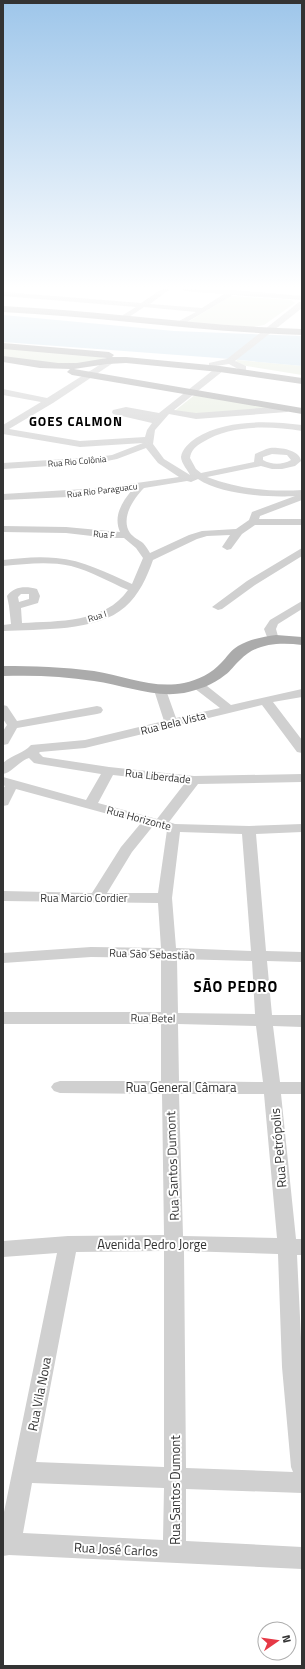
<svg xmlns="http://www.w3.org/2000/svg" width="305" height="1669" viewBox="0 0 305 1669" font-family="'Titillium Web',sans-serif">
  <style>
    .green { fill: #e6ecdf }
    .water { fill: #cfe2ee }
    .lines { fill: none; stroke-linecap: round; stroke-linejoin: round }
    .minor { fill: #d0d0d0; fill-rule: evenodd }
    .major { fill: #ababab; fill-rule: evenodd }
    .labels { text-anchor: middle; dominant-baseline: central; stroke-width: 4; stroke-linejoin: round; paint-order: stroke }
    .far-street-label { font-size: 9px; fill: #333; stroke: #fff }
    .street-label { font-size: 11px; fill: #333; stroke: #fff }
    .far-district-label { font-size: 13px; font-weight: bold; letter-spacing: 1px; fill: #000; stroke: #fff }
    .near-street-label { font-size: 13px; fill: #333; stroke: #fff }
    .district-label { font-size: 15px; font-weight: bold; letter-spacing: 1px; fill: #000; stroke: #fff }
  </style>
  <rect width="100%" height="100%" fill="#fff"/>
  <g class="green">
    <path d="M231,296L291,300L295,303L264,325L253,327L188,322Z"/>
    <path d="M3,347L101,357L105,359L76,365L3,358Z"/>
    <path d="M237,360L302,366V375L234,364Z"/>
    <path d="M196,394L278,408L189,416L172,413Z"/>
  </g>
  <path class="water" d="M3,315L174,331L302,336V366L218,358L3,342Z"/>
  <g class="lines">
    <g class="minor">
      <path d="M162,289H170L150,304L202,308L224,294L184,291L181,289L233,290L302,296V300L233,295L182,325H179V321L196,312L144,307L126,319H123V315L136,307L3,296V292L141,303Z"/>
      <path d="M299,302H302V308L235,361L246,366V370H240L229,364L209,367V363L227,359Z"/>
      <path d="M109,359H112L116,361L53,403L9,429L80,441L145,437L147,430L152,423L113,414L112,412L113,410L126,407L159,413L217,367H223V371L174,410L196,413L287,406L291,409L287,412L196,419L169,414L155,430L153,444L164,459L190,475C189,472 181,463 181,457C182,449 190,442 196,438C227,419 268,421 302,425V431C270,426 231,424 203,442C196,446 191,450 190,458L196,469L201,473L254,462L255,454C260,452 265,449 270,448C279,447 300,450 301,461L295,466L282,469H272L261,466L207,477C238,489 270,492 302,490V500L260,516L259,519H302V525H255L242,534L231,549L227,550L222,547L230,535L207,536L197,539L153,560C147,577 139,595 125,607C97,632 39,629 3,631V625L11,624L9,606L7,596C14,586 26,586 37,589L40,596L38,603L21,608L22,623C58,621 105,623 128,590C109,582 91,571 71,566C48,561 26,564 3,566V560C20,558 38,556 56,558C83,560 107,573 132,584L143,558L136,548L124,538H109L66,533L3,532V526L66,527L120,532C113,516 122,502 132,490L68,497L3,500V494L101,488L179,477L158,463L146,448L117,459L97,463L3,469V463L97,457L112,455L143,443L80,447L3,434V425L41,402L3,395V389L47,398ZM272,454L287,455L291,460C282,465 272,465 263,460V457ZM198,479C219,494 269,498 295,496L252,512L249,520L236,529L202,531L189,535L150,553C148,550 146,546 143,543C139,540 133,537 130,533C120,518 134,498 144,488L187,481L191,482ZM21,594H29V599L19,602L18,597Z"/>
      <path d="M302,548V556L255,585L222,609L218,610L212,607L247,581Z"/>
      <path d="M302,601V609L278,624L276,629L279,640L277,642H269L264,629L270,620Z"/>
      <path d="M198,681L202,682L231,705L302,689V697L273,702L302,740V753L297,752L262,705L85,748L40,752L39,753L43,757L109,767L194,776L302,774V782L198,784L169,822L175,824L249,826L302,824V832L256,834L266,951L302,952V962L267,961L272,1015H302V1027L273,1026L280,1082H302V1094H281L296,1239H302V1255H297L302,1359V1493L186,1489V1541L302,1547V1569L9,1555L3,1556V1517L57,1253L3,1257V1241L68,1236L164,1235L162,1094L60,1093L54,1091L51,1087L54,1083L60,1081H161V1024H3V1012H161V958L91,957L3,963V953L91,947L161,948L158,903L3,901V891L92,893L121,847L141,823L16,789L8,805L3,806V789L5,786L3,785V777L86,800L101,774L39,764L34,763L29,758C19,761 13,772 3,774V763C13,754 23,754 31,745L85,740L164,721L154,690L156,687H164L166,690L176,718L220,708L194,688L192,685L194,682ZM113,775L185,783L157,819L98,803ZM153,826L167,830L158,893H107L132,852ZM180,832L242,834L251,951L176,948L172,898ZM177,959L252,961L255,1014L178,1013ZM178,1024L256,1026L263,1082L179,1081ZM179,1094H264L277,1238L183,1236ZM164,1251V1467L36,1462L76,1252ZM184,1251L278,1254L282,1367L291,1467L293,1472L186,1468ZM32,1483L164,1488L163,1540L23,1533Z"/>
      <path d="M3,705L7,706L17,721L97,706L101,707L103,710L101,713L97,714L17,728L8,744L3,745V731L7,725L3,719Z"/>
    </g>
    <g class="major">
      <path d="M3,306C103,311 202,326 302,329V335C202,332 103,317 3,312Z"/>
      <path d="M3,343L109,352L114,355L112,357H126L220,366L302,378V384L220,372L126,363L107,364L74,369L302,408V414L72,375L67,372L70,369L40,368L3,362V356L58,363H77L107,358L3,349Z"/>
      <path d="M276,635L302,637V645C280,642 256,643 240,660C234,665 231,671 225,675C213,685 198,690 184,693C153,698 124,685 94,681C64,676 33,675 3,676V666C33,666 64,667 94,671C124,676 153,689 184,683C198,680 212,673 221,663C227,657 231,650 238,646C250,639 263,637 276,635Z"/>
    </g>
  </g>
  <linearGradient id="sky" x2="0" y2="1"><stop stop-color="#9ec6ea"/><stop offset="0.55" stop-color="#fff"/><stop offset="1" stop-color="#fff" stop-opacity="0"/></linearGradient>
  <rect width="305" height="522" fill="url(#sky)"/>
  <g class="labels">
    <g class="far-street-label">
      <text transform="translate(77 461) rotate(-5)">Rua Rio Colônia</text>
      <text transform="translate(102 490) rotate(-7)">Rua Rio Paraguacu</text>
      <text transform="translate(104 534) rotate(4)">Rua F</text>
      <text transform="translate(97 616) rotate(-18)">Rua I</text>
    </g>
    <g class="street-label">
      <text transform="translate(173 723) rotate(-14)">Rua Bela Vista</text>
      <text transform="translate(158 776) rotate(6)">Rua Liberdade</text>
      <text transform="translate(139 818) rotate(15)">Rua Horizonte</text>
      <text x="84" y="898">Rua Marcio Cordier</text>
      <text transform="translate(152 954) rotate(2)">Rua São Sebastião</text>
      <text transform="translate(153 1018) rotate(1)">Rua Betel</text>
    </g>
    <g class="far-district-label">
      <text x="76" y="421">GOES CALMON</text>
    </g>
    <g class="near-street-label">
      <text x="181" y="1087">Rua General Câmara</text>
      <text transform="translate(278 1148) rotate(-95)">Rua Petrópolis</text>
      <text transform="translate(172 1166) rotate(-92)">Rua Santos Dumont</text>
      <text x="152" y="1244">Avenida Pedro Jorge</text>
      <text transform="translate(39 1394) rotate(-79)">Rua Vila Nova</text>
      <text transform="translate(175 1490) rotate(-90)">Rua Santos Dumont</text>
      <text transform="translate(116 1549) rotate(3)">Rua José Carlos</text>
    </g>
    <g class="district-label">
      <text x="236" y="986">SÃO PEDRO</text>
    </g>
  </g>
  <rect width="305" height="1669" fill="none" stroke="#333333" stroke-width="8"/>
  <g transform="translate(277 1641) rotate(77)"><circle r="19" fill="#ffffff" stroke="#adadad"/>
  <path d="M0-3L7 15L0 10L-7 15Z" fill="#e63946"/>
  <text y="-6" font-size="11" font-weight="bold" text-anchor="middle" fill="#333333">N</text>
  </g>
</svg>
